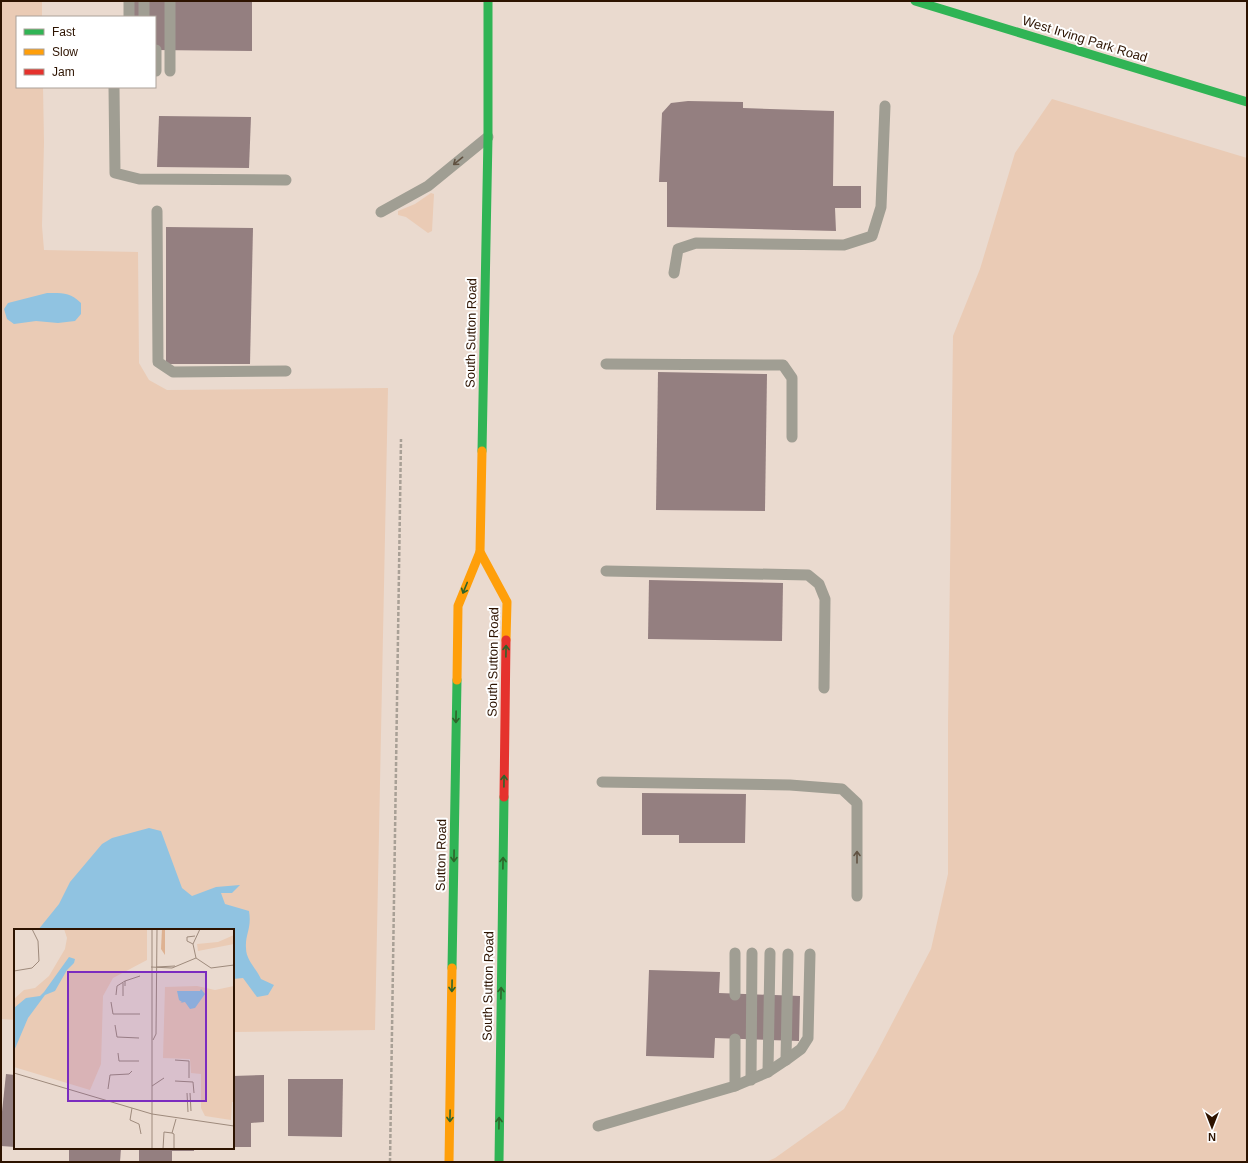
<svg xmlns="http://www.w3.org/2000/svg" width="1248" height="1163" viewBox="0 0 1248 1163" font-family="Helvetica,sans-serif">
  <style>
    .green { fill: #eacbb5 }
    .water { fill: #90c3e1 }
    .building { fill: #947f80 }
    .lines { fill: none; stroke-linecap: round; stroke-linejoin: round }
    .path { stroke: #a9a096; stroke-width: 2.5; stroke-dasharray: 4 2; stroke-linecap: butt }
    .lane { stroke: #a09e93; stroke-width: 11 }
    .fast { stroke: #30b455; stroke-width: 9 }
    .slow { stroke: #ff9f0a; stroke-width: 9 }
    .jam { stroke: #e5322d; stroke-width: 9 }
    .oneway { stroke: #615242 }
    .oneway2 { stroke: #2e642a }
    .labels { text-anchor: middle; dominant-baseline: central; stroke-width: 4; stroke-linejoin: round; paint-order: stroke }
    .street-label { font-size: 13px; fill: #2d1300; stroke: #fff }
    .inset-road { fill: none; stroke: #9e8a7c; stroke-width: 1 }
    .view { fill: #7b2cbf; fill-opacity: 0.15; stroke: #7b2cbf; stroke-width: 2 }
    .inset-edge { fill: none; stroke: #2d1300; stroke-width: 2 }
  </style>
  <rect width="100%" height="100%" fill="#eadacf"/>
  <g class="green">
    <path d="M1,1H42V17H17V87H43L44,142L42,226L44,250L138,252L139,363L149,380L167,390L388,388L375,1030L233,1032V930H15V1020L1,1019Z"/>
    <path d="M1052,99L1247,158V1162H766L775,1158L844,1109L876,1054L931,949L948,874V726L953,336L980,269L1015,153Z"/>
    <path d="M431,193L434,194L432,231L428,233L406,217L398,215V211L415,204Z"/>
  </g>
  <g class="water">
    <path d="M47,293C62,293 70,292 81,303V314L75,321L58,323L36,321L14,324L7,319L4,309L8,303Z"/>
    <path d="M149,828L161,831L182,888L192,896L216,887L240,885L232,893H221L225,904L249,911C252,928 245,934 246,948C246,960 256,968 261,979L274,985L268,995L257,997L243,978L233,979V930H38L59,904L70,882L102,844L112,838Z"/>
  </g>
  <g class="building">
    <path d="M134,1H252V51L155,50V17H133Z"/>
    <path d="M688,101L743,102V108L834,111L833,186H861V208H835L836,231L667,227V182H659L662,113L671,103Z"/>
    <path d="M159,116L251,117L249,168L157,167Z"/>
    <path d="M166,227L253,228L250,364H166Z"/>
    <path d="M658,372L767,374L765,511L656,510Z"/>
    <path d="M649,580L783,583L782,641L648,639Z"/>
    <path d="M642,793L746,794L745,843H679V835H642Z"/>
    <path d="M649,970L720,972L719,993L800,996L799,1041L715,1038L714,1058L646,1056Z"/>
    <path d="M6,1074L15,1075V1147L1,1146V1121Z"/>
    <path d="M264,1075V1122L251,1123V1147H233V1076Z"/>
    <path d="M288,1079H343L342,1137L288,1136Z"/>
    <path d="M69,1148H121L120,1162H69Z"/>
    <path d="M139,1148H194V1151H172V1162L139,1161Z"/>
  </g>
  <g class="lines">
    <path class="path" d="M390,1162L401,439"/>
    <g class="lane">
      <path d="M144,1V17"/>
      <path d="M170,1V71"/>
      <path d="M129,17V1"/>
      <path d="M156,50V71"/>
      <path d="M114,87L115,173L139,179L286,180"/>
      <path d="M157,211L158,362L173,372L286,371"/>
      <path d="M381,212L428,186L488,137"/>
      <path d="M674,273L678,249L696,243L844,245L872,236L881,207L885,106"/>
      <path d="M606,364L783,365L792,378V437"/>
      <path d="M606,571L808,575L819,584L825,599L824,688"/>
      <path d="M602,782L790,785L842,789L857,803V896"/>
      <path d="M735,995V953"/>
      <path d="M786,1060L788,954"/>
      <path d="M768,1072L770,953"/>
      <path d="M751,1080L752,953"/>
      <path d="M735,1086L768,1072L786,1060L801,1049L808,1038L810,954"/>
      <path d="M598,1126L735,1086V1039"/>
    </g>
    <g class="fast">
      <path d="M915,1L1247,102"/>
      <path d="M482,451L488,137V1"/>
      <path d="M452,968L457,680"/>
      <path d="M499,1162L504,797"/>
    </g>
    <g class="slow">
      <path d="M482,451L480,552L507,602L506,640"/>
      <path d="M457,680L458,606L480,552"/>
      <path d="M449,1162L452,968"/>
    </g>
    <path class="jam" d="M504,797L506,640"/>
  </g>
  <defs><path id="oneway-shaft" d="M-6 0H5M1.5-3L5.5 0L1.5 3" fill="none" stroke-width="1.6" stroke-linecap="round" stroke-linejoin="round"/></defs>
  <g class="oneway">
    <use href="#oneway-shaft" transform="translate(458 161) rotate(141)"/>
    <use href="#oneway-shaft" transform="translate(857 857) rotate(-90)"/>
  </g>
  <g class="oneway2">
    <use href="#oneway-shaft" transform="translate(465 588) rotate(112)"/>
    <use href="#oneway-shaft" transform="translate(506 651) rotate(-89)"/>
    <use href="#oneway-shaft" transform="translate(456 717) rotate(91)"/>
    <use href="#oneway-shaft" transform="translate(504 781) rotate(-89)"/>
    <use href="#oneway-shaft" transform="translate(454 856) rotate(91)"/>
    <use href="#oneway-shaft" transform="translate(503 863) rotate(-89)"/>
    <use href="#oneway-shaft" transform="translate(452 986) rotate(91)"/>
    <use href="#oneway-shaft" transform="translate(501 993) rotate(-89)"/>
    <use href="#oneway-shaft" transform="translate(450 1116) rotate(91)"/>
    <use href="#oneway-shaft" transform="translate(499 1123) rotate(-89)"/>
  </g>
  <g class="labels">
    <g class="street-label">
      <text transform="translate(1085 39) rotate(17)">West Irving Park Road</text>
      <text transform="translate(471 333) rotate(-89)">South Sutton Road</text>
      <text transform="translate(493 662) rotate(-89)">South Sutton Road</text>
      <text transform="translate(441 855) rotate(-89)">Sutton Road</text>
      <text transform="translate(488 986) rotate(-89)">South Sutton Road</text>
    </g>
  </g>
  <g transform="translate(14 929)">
    <rect width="220" height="220" fill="#eadacf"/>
    <path d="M50,0H133V31L99,49L89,67L87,135L76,161L0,138V70L10,61L21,59L35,47L51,20L53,9ZM220,6V15L184,22L183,15L204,13ZM183,57L201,61L220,57V173H218L217,191L191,187L187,179V145L177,144L176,130L149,129L151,58Z" fill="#eacbb5"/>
    <path d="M148,0H151V26L147,20Z" fill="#deb292"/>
    <path d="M55,28L61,30L60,34L53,41L41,62L31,66L14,89L0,122V79L12,69L26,67L30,63ZM187,60L191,65L181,79L176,80L171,73L166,74L168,73L165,71L163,62H186Z" fill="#90c3e1"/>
    <path class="inset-road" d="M138,0V220M186,0L179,15L182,29L197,39L220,36M179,15L173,12V8L181,7M137,38L158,39L182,29M142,38L161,37M0,42L18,39L25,32L24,12L18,0M111,57V52L126,47M102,66L103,57L111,52M109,67V54M97,73L99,85H126M101,96L103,108L125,109M139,111L142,105L143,0M104,124L105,132H125M161,131L175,132V149M0,144L138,185L220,197M161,152L179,153L180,164M138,157L150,149M94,160L96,146L115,145L118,142M173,164L174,183M176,164L177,182M118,179L116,191L125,195L127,205M158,204L160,205V220M149,220L150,203L158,204L162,190"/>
    <path class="view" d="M54,43H192V172H54Z"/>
    <rect width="220" height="220" class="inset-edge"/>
  </g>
  <rect width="1248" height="1163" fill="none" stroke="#2d1300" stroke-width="4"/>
  <rect x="16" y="16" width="140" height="72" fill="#ffffff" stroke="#aba199"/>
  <rect x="24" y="29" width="20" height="6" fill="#30b455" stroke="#aba199"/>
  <text x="52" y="36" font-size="12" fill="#2d1300">Fast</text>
  <rect x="24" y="49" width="20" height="6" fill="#ff9f0a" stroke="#aba199"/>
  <text x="52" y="56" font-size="12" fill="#2d1300">Slow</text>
  <rect x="24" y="69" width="20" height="6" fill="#e5322d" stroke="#aba199"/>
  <text x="52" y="76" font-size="12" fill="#2d1300">Jam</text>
  <g transform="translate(1212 1127) rotate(180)" stroke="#ffffff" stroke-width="3" paint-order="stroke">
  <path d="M0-3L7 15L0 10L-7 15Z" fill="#2d1300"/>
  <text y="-6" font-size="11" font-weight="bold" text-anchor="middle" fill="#2d1300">N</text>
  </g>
</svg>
